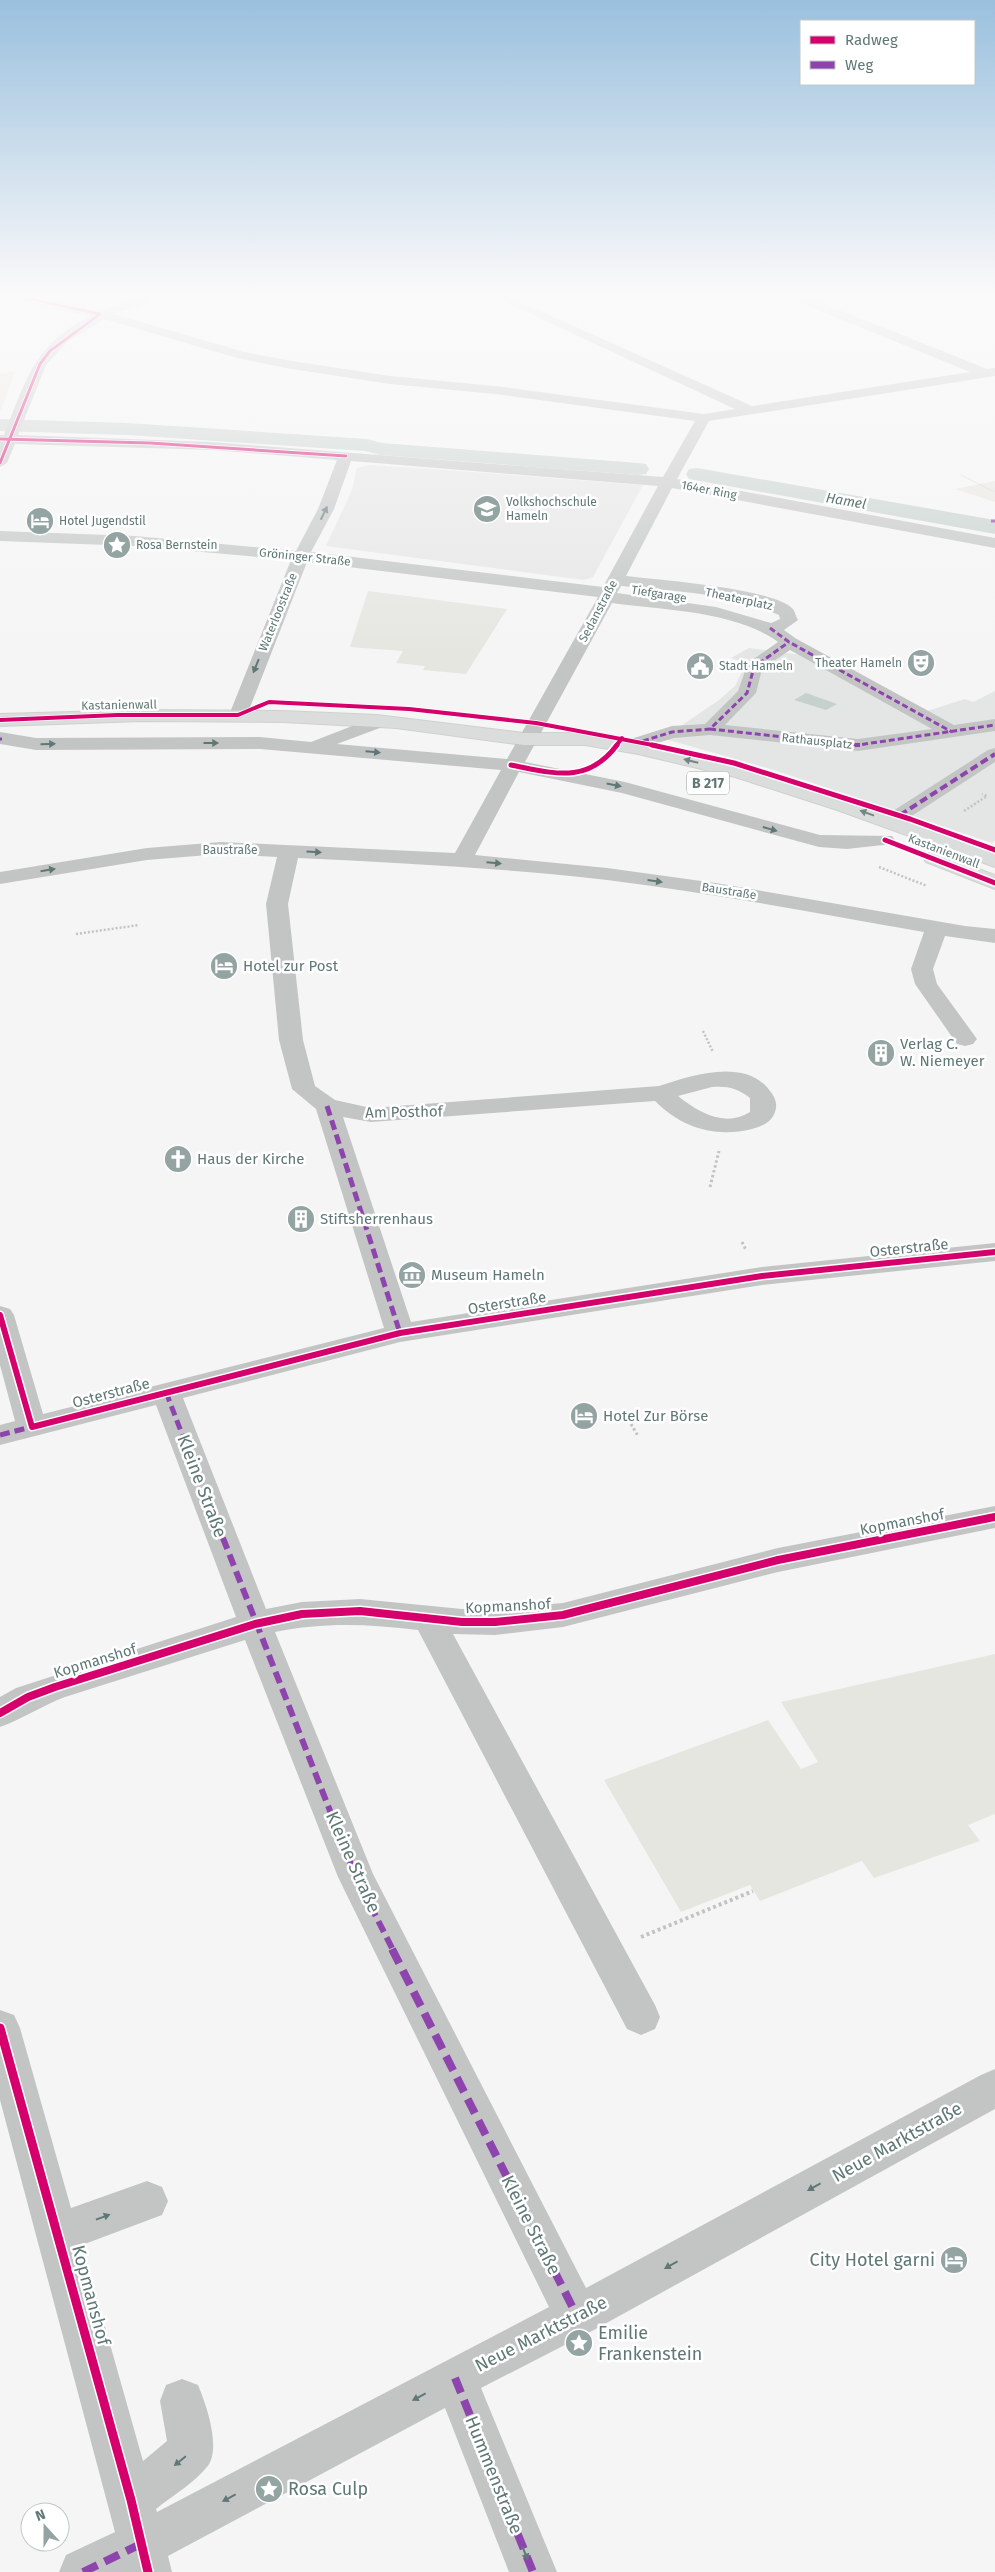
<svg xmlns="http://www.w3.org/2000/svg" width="995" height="2572" viewBox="0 0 995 2572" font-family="'Fira Sans',sans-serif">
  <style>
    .built { fill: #e4e6e5 }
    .green { fill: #e6e6e1 }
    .water { fill: #c6d1ce }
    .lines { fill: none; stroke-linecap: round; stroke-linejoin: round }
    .canal { fill: #c6d1ce; fill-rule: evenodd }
    .major-casing { stroke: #cfd1d0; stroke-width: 2 }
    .path-far3 { stroke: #c2c4c4; stroke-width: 1; stroke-dasharray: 1 1; stroke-linecap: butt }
    .path-far2 { stroke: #c2c4c4; stroke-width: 2.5; stroke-dasharray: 2 2; stroke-linecap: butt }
    .path-far1 { stroke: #c2c4c4; stroke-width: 3; stroke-dasharray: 2.5 2.5; stroke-linecap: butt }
    .path { stroke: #c2c4c4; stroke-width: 4; stroke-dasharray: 3 3; stroke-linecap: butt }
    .minor { fill: #c3c5c5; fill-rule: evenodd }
    .major { fill: #dbdcdc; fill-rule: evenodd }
    .quiet-far4 { stroke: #8e44ad; stroke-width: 3; stroke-dasharray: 6 3; stroke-linecap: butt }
    .quiet-far3 { stroke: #8e44ad; stroke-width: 4; stroke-dasharray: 8 4; stroke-linecap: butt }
    .quiet-far2 { stroke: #8e44ad; stroke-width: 5; stroke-dasharray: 10 5; stroke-linecap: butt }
    .quiet-far1 { stroke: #8e44ad; stroke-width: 6; stroke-dasharray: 12 6; stroke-linecap: butt }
    .quiet { stroke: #8e44ad; stroke-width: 8; stroke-dasharray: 16 8; stroke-linecap: butt }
    .cycleway-far5-casing { stroke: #fff; stroke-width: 4.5 }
    .cycleway-far4-casing { stroke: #fff; stroke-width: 5.5 }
    .cycleway-far3-casing { stroke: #fff; stroke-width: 8 }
    .cycleway-far2-casing { stroke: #fff; stroke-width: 9 }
    .cycleway-far1-casing { stroke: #fff; stroke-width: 11 }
    .cycleway-casing { stroke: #fff; stroke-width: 12 }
    .cycleway-far5 { stroke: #d6006c; stroke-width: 3 }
    .cycleway-far4 { stroke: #d6006c; stroke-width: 4 }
    .cycleway-far3 { stroke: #d6006c; stroke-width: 5 }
    .cycleway-far2 { stroke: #d6006c; stroke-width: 6 }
    .cycleway-far1 { stroke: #d6006c; stroke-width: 8 }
    .cycleway { stroke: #d6006c; stroke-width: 9 }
    .oneway { fill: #5f7875 }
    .oneway2 { fill: #728784 }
    .labels { text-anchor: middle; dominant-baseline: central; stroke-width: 5; stroke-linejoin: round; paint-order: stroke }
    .far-street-label { font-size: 12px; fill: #5f7875; stroke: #fff }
    .far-poi-label { font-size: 12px; fill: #5f7875; stroke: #fff; text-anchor: start }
    .far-water-label { font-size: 14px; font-style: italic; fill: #5f7871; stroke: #fff }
    .shield { fill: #fff; stroke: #8fa09e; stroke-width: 1 }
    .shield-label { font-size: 14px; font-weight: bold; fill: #5f7875 }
    .poi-label { font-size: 15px; fill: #5f7875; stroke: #fff; text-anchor: start }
    .street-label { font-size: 15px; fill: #5f7875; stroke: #fff }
    .near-street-label { font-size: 18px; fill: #5f7875; stroke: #fff }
    .near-poi-label { font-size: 18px; fill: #5f7875; stroke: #fff; text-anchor: start }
  </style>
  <rect width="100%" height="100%" fill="#f6f5f5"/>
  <g class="built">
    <path d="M370,465L446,470L643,485L593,577L584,580L326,546L352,490L357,468Z"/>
    <path d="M749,648L825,658L927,711L965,699L973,702L995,691V841L992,843L774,770L665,739L672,732L719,700L735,686L743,670L744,662L731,658Z"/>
  </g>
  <g class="green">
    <path d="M15,371L2,408L0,411V373Z"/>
    <path d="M995,481V502L955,489Z"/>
    <path d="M368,591L507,609L466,674L423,670L425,666L396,663L403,651L350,647Z"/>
    <path d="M995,1654V1814L968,1825L980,1841L874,1878L862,1861L760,1901L750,1885L681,1912L604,1780L768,1720L801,1769L818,1762L781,1702Z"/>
  </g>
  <path class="water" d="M806,693L837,704L826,710L794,700Z"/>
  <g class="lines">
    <g class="canal">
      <path d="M0,419L127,423L367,439L382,443L638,463L646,464L649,469L646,474L638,475L380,455L365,451L127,435L0,431Z"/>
      <path d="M697,468L995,520V534L689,479L686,474L689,469Z"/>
    </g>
    <defs>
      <g id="major">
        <path d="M142,710L283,711L377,715L524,733H577L638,742L697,755L800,784L995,854V867L837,810L735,777L638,754L585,745H524L396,728L283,722L142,721L0,726V714Z"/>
        <path d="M933,852L995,875V889L926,862L923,858L926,854Z"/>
      </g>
    </defs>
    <use href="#major" class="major-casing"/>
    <path class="path-far3" d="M961,475L995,492"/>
    <g class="path-far2">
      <path d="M964,811L987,796L982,794"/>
      <path d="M879,867L927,886"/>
      <path d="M76,934L139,925"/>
      <path d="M703,1031L713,1052"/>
    </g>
    <g class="path-far1">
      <path d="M710,1187L719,1151"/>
      <path d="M742,1242L746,1250"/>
      <path d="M631,1424L638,1436"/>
    </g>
    <path class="path" d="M641,1937L753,1891"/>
    <g class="minor">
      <path d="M10,296H32L101,311L142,296H160L158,299L114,314L244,352L286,360L390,376L495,386L704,414L735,409L492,296H507L752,406L970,372L791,299L789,296H805L987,369L995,368V376L709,421L677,479L995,538V548L672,488L626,576C658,580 773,588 793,609C795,612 796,617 798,620L784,630L795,638L954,725L995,719V731L858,751L710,735L674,738L641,748L634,746L631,742L634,738L672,726L705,724L738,691L748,663L778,642C736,611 663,610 612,603L525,762L625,782L820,835L892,836L895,840L892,844L847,849L819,847L622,793L519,772L475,855L607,868L716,883L965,926L995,929V943L945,936L933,969L937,984L977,1039L973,1044L965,1046L957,1044L915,984L911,969L924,932C819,914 714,893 607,880C504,868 401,863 298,858L288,904L303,1040L315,1086L335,1100L371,1108L659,1086C691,1076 745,1057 770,1091C775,1097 778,1104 775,1112C771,1123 762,1126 752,1129C715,1138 682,1128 655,1101L371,1122L343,1117L411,1322L762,1267L995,1243V1261L762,1285L400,1342L183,1398L266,1609L302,1602L360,1599L462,1609H495L563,1603L778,1548L995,1506V1528L778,1572L563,1627L495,1635L453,1634L655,2005L660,2017L655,2029L641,2035L627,2029L418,1630C368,1624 324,1622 275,1632L373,1874L586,2288L981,2075L995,2069V2109L592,2331L481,2388L557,2572H509L445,2408L168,2556L172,2572H59L66,2555L115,2532L0,2100V2010L14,2015L20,2028L71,2208L147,2181L162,2187L168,2201L162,2215L82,2245L143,2461L167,2441L160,2401L166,2385L182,2379L198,2385C206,2404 222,2449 207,2467C194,2483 172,2496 156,2509L157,2512L549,2307L338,1877L245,1640L65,1697C43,1705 23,1719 0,1727V1697L16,1688L236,1617L156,1405L0,1445V1425L15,1421L0,1365V1306L10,1309L14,1315L43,1414L384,1328L316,1109L292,1089L279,1040L266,904L277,857L221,854L147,860L0,884V872L147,848L221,842L455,853L501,770L260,749L36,750L0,744V732L36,738L260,737L311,742L378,716L385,718L387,722L385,726L337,744L507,759L598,597L307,562L247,715L245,719H231L229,715L291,560L135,546L0,541V531L135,536L296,551L318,509L337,460L212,450L15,444L7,463L0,467V435H4C26,381 34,343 91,316L16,300ZM104,319L237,358L286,368L390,384L495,394L695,421L663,477L212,442L18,435L46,365L68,341ZM351,461L658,486L603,587L311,552L334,509ZM621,586C674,591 729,593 779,615L780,619L771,623L716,607L617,593ZM790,650L932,729L858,739L725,725L756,693L762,669ZM712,1087C728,1086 737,1088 750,1098V1112C725,1128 698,1112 678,1096Z"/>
      <path d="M995,748V762L907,819H893L890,815L893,811L988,750Z"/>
    </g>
    <use href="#major" class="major"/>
    <g class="quiet-far4">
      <path d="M991,521H995"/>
      <path d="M770,628L789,642L952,732"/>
      <path d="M710,729L858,745L995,725"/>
      <path d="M0,739H2"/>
      <path d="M643,741L672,732L710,729L747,693L754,667L789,642"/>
    </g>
    <g class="quiet-far3">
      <path d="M855,745H860"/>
      <path d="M900,815L995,754"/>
    </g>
    <g class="quiet-far2">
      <path d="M327,1106L400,1333"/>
      <path d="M166,1392L190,1455"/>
      <path d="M0,1435L35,1426"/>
    </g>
    <path class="quiet-far1" d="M190,1454L356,1877L393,1950"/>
    <g class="quiet">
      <path d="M392,1949L577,2316"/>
      <path d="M455,2378L533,2572"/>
      <path d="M83,2572L143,2543"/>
    </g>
    <defs>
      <g id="cycleway-far5">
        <path d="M16,296L100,314"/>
        <path d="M0,439L150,443L346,456"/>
        <path d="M0,463L40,364L50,351L100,314"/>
      </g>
      <g id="cycleway-far4">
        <path d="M0,720L118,715H238L269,702L409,709L536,723L658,746"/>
        <path d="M616,746L622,738"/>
      </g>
      <g id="cycleway-far3">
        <path d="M652,745L734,763L910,819L995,850"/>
        <path d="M511,765C553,773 587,785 617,745"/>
        <path d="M885,840L995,883"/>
      </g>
      <path id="cycleway-far2" d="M0,1315L32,1427L400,1333L762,1276L995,1252"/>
      <path id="cycleway-far1" d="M0,1713L28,1697L55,1687L255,1624L302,1614L360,1611L462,1622H495L563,1615L778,1560L995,1517"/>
      <path id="cycleway" d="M0,2028L131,2500L148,2572"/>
    </defs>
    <use href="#cycleway-far5" class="cycleway-far5-casing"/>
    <use href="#cycleway-far4" class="cycleway-far4-casing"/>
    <use href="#cycleway-far3" class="cycleway-far3-casing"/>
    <use href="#cycleway-far2" class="cycleway-far2-casing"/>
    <use href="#cycleway-far1" class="cycleway-far1-casing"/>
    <use href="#cycleway" class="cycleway-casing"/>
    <use href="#cycleway-far5" class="cycleway-far5"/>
    <use href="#cycleway-far4" class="cycleway-far4"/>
    <use href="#cycleway-far3" class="cycleway-far3"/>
    <use href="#cycleway-far2" class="cycleway-far2"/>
    <use href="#cycleway-far1" class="cycleway-far1"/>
    <use href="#cycleway" class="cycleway"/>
  </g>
  <defs><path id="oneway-solid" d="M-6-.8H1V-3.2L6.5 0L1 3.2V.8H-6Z" transform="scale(1.25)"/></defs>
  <g class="oneway">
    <use href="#oneway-solid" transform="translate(324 513) rotate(-64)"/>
    <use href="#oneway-solid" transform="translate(256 666) rotate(112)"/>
    <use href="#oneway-solid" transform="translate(211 743)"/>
    <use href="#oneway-solid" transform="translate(48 744) rotate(-1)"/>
    <use href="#oneway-solid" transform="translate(373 752) rotate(5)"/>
    <use href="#oneway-solid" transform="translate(614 785) rotate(11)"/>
    <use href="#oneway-solid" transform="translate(770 829) rotate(16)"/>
    <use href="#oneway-solid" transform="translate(314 852) rotate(3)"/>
    <use href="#oneway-solid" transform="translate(494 863) rotate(5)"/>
    <use href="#oneway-solid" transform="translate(48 870) rotate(-9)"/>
    <use href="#oneway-solid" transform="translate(655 881) rotate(8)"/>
    <use href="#oneway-solid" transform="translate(814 2187) rotate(151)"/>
    <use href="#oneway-solid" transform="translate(103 2217) rotate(-20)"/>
    <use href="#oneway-solid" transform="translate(671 2265) rotate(151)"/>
    <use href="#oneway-solid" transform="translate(419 2397) rotate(152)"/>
    <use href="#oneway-solid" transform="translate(180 2461) rotate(141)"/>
    <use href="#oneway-solid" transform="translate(229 2498) rotate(152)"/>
    <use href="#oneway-solid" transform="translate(525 2553) rotate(68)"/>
  </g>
  <g class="oneway2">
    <use href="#oneway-solid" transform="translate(691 761) rotate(-166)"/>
    <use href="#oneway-solid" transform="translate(867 813) rotate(-160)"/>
  </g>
  <linearGradient id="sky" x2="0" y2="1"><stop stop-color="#9ac0de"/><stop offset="0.45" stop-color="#fbfafa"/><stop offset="1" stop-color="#fbfafa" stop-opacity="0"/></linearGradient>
  <rect width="995" height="656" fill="url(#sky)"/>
  <defs>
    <symbol id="university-disc" viewBox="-11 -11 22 22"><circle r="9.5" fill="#94a4a2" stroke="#fff"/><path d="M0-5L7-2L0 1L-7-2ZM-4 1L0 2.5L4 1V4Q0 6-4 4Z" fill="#fff"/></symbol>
    <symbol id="hotel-disc" viewBox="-11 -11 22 22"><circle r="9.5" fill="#94a4a2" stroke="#fff"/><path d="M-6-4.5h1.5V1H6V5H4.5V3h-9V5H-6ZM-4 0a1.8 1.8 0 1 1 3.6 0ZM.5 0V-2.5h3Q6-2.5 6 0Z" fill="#fff"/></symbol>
    <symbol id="sight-disc" viewBox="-11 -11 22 22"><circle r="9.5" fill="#94a4a2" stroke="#fff"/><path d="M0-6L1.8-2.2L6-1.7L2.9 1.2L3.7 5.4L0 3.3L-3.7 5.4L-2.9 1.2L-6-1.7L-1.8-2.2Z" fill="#fff"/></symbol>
    <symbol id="theatre-disc" viewBox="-11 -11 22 22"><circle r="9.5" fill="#94a4a2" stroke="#fff"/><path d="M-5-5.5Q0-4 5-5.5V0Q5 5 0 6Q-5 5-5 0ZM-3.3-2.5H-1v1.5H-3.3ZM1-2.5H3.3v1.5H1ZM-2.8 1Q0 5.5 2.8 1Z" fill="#fff"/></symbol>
    <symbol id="civic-disc" viewBox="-11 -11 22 22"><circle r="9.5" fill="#94a4a2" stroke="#fff"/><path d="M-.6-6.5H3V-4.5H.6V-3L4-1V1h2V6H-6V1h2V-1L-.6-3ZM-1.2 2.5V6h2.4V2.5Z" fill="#fff"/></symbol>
    <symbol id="building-disc" viewBox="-11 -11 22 22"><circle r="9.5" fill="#94a4a2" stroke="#fff"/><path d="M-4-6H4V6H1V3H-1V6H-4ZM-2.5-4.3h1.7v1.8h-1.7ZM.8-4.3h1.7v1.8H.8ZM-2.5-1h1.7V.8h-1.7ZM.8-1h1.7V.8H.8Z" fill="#fff"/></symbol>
    <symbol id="church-disc" viewBox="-11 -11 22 22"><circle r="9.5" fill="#94a4a2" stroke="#fff"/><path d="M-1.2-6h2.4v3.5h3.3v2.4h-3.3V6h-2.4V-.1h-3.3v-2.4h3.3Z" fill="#fff"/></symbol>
    <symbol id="museum-disc" viewBox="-11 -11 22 22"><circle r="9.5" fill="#94a4a2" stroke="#fff"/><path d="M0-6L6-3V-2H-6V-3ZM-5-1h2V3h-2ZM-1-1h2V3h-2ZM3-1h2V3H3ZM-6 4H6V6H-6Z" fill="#fff"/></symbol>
  </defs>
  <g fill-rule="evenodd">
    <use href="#university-disc" x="471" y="493" width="32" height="32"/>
    <use href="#hotel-disc" x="24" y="505" width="32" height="32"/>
    <use href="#sight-disc" x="101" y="529" width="32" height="32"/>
    <use href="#theatre-disc" x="905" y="647" width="32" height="32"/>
    <use href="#civic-disc" x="684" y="650" width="32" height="32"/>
    <use href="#hotel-disc" x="208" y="950" width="32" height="32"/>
    <use href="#building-disc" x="865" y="1037" width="32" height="32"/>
    <use href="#church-disc" x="162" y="1143" width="32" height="32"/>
    <use href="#building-disc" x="285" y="1203" width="32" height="32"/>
    <use href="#museum-disc" x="396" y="1259" width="32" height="32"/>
    <use href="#hotel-disc" x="568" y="1400" width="32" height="32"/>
    <use href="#hotel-disc" x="938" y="2244" width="32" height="32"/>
    <use href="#sight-disc" x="563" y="2327" width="32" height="32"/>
    <use href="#sight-disc" x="253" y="2473" width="32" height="32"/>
  </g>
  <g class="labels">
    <g class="far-street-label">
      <text transform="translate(709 490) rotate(11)">164er Ring</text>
      <text transform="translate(305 557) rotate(6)">Gröninger Straße</text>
      <text transform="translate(659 594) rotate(9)">Tiefgarage</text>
      <text transform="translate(739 599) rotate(12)">Theaterplatz</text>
      <text transform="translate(598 611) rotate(-62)">Sedanstraße</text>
      <text transform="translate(278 612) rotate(-68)">Waterloostraße</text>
      <text transform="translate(119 705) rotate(-1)">Kastanienwall</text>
      <text transform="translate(817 741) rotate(6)">Rathausplatz</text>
      <text x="230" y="850">Baustraße</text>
      <text transform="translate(944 851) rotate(21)">Kastanienwall</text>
      <text transform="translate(729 891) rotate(9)">Baustraße</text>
    </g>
    <g class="far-poi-label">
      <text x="506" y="502">Volkshochschule<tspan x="506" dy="14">Hameln</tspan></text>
      <text x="59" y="521">Hotel Jugendstil</text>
      <text x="136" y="545">Rosa Bernstein</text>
      <text x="902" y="663" text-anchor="end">Theater Hameln</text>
      <text x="719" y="666">Stadt Hameln</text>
    </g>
    <g class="far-water-label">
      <text transform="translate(846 501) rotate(10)">Hamel</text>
    </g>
    <rect class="shield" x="687" y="771.5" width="42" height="23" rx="4"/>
    <g class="shield-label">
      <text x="708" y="783">B 217</text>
    </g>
    <g class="poi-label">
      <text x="243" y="966">Hotel zur Post</text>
      <text x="900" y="1044">Verlag C.<tspan x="900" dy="17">W. Niemeyer</tspan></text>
      <text x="197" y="1159">Haus der Kirche</text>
      <text x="320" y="1219">Stiftsherrenhaus</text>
      <text x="431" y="1275">Museum Hameln</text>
      <text x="603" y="1416">Hotel Zur Börse</text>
    </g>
    <g class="street-label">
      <text transform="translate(404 1112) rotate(-1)">Am Posthof</text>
      <text transform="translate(909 1248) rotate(-6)">Osterstraße</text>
      <text transform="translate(507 1303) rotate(-9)">Osterstraße</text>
      <text transform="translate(111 1393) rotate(-15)">Osterstraße</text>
      <text transform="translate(902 1522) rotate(-11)">Kopmanshof</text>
      <text transform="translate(508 1606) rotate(-3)">Kopmanshof</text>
      <text transform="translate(95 1661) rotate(-17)">Kopmanshof</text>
    </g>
    <g class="near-street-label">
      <text transform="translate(202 1486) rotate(69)">Kleine Straße</text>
      <text transform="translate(353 1862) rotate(66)">Kleine Straße</text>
      <text transform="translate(897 2142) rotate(-29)">Neue Marktstraße</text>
      <text transform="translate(531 2225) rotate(63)">Kleine Straße</text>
      <text transform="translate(91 2295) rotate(75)">Kopmanshof</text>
      <text transform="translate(541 2334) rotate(-27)">Neue Marktstraße</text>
      <text transform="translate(494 2475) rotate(68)">Hummenstraße</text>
    </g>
    <g class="near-poi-label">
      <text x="935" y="2260" text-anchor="end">City Hotel garni</text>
      <text x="598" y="2333">Emilie<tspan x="598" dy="21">Frankenstein</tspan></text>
      <text x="288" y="2489">Rosa Culp</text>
    </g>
  </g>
  <rect x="800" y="20" width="175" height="65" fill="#ffffff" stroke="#bfc9c8"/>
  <rect x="810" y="36" width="25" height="8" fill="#d6006c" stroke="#bfc9c8"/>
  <text x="845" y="45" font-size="15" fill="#5f7875">Radweg</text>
  <rect x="810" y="61" width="25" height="8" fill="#8e44ad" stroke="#bfc9c8"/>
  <text x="845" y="70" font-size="15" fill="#5f7875">Weg</text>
  <g transform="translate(45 2527) rotate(339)"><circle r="24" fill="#ffffff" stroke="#bfc9c8"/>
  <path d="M0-4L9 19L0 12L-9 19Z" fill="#94a4a2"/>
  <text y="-8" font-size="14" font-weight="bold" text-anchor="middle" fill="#5f7875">N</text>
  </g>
</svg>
